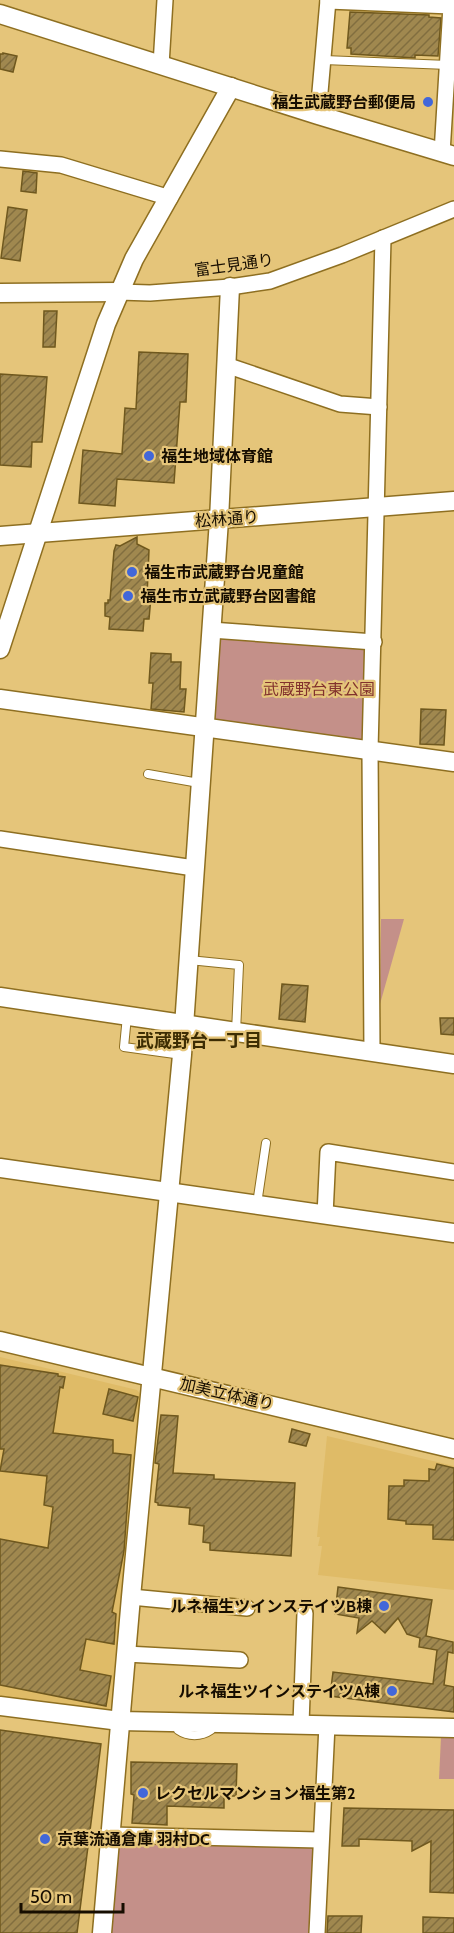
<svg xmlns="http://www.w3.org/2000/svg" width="454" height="1933" viewBox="0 0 454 1933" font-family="Cabin,'Noto Sans JP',sans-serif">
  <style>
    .built { fill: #dfbb67 }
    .green { fill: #c49089 }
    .building { fill: url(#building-hatch); stroke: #6f581e; stroke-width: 1.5 }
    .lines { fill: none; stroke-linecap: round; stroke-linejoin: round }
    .service-casing { stroke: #8e6f21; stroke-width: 10 }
    .minor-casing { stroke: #8e6f21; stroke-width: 18 }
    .tertiary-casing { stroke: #8e6f21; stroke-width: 21 }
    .service { stroke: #fff; stroke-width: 8 }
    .minor { stroke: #fff; stroke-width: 15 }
    .tertiary { stroke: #fff; stroke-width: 18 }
    .poi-dot { fill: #4267d9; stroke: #e5c57a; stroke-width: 2 }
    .labels { text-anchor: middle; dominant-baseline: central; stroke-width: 4.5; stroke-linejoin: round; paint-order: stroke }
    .poi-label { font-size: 16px; font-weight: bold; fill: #160d00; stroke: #e5c57a; text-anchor: start }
    .street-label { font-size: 16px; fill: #160d00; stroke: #e5c57a }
    .park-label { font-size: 16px; fill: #82322d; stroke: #e5c57a }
    .neighbourhood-label { font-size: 18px; font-weight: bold; fill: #3d2d03; stroke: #e5c57a }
  </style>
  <defs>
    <pattern id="building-hatch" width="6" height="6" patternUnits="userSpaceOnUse" patternTransform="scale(1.5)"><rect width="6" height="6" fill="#a0884f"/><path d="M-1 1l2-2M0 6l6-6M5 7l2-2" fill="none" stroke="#816e3f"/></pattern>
  </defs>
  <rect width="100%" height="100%" fill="#e5c57a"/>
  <g class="built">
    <path d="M0,1357L137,1390L141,1395L113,1706L109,1710L0,1696Z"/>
    <path d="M327,1436L454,1466V1590L318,1575L322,1546H318L320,1537H317Z"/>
  </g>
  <g class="green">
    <path d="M220,635L364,645L368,650L365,736L360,741L216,721L213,718Z"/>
    <path d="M381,919H404L380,1004Z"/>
    <path d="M441,1737L454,1738V1779H439Z"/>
    <path d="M123,1840L309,1844L314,1847L309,1933H111L119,1844Z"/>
  </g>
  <g class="building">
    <path d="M350,12L429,15V17L441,18L438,56L415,55V58L351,54V48H347Z"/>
    <path d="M3,53L17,56L13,72L0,69V54H3Z"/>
    <path d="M23,171L37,173L36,193L21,191Z"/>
    <path d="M8,207L27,210L20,261L1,258Z"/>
    <path d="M44,311H57L55,347H43Z"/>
    <path d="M139,352L188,354L186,402H180L174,483L117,479L115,506L79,503L83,450L122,454L125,408L136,409Z"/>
    <path d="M0,374L47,377L42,442H32L31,467L0,465Z"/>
    <path d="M137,537V544L149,550L147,597H151L149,619H144L143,631L109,629L110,617L105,616V603H108V600H110L114,551L116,545L120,546Z"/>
    <path d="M151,653L171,654V662H181L180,689H186L184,712L151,709L153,683H149Z"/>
    <path d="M421,709L446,710L444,745L420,744Z"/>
    <path d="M282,984L308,986L305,1022L279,1019Z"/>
    <path d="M440,1018H454V1035L441,1034Z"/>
    <path d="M0,1365L58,1374V1376L65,1377L63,1388L60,1387L53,1433L113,1440V1453L131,1455L124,1551L112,1612L116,1614L114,1644L86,1639L80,1670L111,1676L106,1706L0,1685V1539L48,1548L53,1507L44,1505L47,1476L0,1471L4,1449H0Z"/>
    <path d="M109,1389L138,1397L133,1421L103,1414Z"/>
    <path d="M161,1415L178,1416L173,1473L214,1475V1479L295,1483L291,1556L210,1550V1543L203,1542L204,1526L189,1524L190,1508L158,1505V1503L155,1502L159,1464L155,1463Z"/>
    <path d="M292,1429L310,1434L306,1446L289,1442Z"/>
    <path d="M437,1464L454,1468V1540L433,1539V1525L406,1524V1521L388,1519L389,1486H404V1480L429,1481V1469L435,1470Z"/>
    <path d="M338,1587L432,1600L426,1636L453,1642V1653L448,1652L444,1685L454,1687V1712L330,1696L333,1672L433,1684L437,1650L419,1647L420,1638L407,1634L398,1618L385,1633L372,1621L357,1633L359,1618L335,1614Z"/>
    <path d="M0,1730L101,1744L77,1933H0Z"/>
    <path d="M131,1762L237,1764L236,1796H224V1808L167,1806V1825L132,1823L134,1795L131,1794Z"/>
    <path d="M344,1808L454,1810V1893L430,1892L431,1841L412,1851V1841L359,1839V1846H342Z"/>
    <path d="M328,1916H362L361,1933H327Z"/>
    <path d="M423,1917L454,1918V1933H423Z"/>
  </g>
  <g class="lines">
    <defs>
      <g id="service">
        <path d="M324,60L448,65"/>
        <path d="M148,774L199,783"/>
        <path d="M189,960L239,965L236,1032"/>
        <path d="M127,1016L124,1047L182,1055"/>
        <path d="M257,1204L266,1143"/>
        <path d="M177,1724L178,1730C188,1737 201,1737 211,1730L212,1724"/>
      </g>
      <g id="minor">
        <path d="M328,1L451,6L442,153"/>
        <path d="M161,65L165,0"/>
        <path d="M318,115L328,0"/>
        <path d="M0,159L61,165L170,198"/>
        <path d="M119,292L150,293L230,287L270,281L342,255L454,209"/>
        <path d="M226,365L340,404L379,407"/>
        <path d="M211,630L374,642"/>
        <path d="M0,839L194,868"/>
        <path d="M372,1052L370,750L383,238"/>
        <path d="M325,1215L328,1152L454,1172"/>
        <path d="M131,1597L247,1608"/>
        <path d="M126,1654L240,1660"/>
        <path d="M301,1724L305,1613"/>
        <path d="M110,1835L320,1840"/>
        <path d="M317,1933L327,1725"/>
      </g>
      <g id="tertiary">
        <path d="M0,14L318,115L454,156"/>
        <path d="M0,293L119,292"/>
        <path d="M0,536L454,501"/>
        <path d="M0,649L106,324L134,259L231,87"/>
        <path d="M0,699L454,762"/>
        <path d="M0,997L454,1064"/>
        <path d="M0,1168L454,1233"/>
        <path d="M0,1341L454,1449"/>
        <path d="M0,1706L120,1721L454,1728"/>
        <path d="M102,1933L131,1597L182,1055L219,520L230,287"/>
      </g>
    </defs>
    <use href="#service" class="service-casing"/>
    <use href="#minor" class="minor-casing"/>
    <use href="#tertiary" class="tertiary-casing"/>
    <use href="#service" class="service"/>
    <use href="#minor" class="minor"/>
    <use href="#tertiary" class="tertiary"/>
  </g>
  <g class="poi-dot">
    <circle cx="428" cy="102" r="6"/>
    <circle cx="149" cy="456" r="6"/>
    <circle cx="132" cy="572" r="6"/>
    <circle cx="128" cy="596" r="6"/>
    <circle cx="384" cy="1606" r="6"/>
    <circle cx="392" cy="1691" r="6"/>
    <circle cx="143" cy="1793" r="6"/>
    <circle cx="45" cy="1839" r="6"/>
  </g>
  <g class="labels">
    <g class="poi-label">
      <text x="416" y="102" text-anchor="end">福生武蔵野台郵便局</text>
      <text x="161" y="456">福生地域体育館</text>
      <text x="144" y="572">福生市武蔵野台児童館</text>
      <text x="140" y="596">福生市立武蔵野台図書館</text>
      <text x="372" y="1606" text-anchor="end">ルネ福生ツインステイツB棟</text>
      <text x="380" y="1691" text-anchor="end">ルネ福生ツインステイツA棟</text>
      <text x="155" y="1793">レクセルマンション福生第2</text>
      <text x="57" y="1839">京葉流通倉庫 羽村DC</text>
    </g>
    <g class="street-label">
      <text transform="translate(234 265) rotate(-8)">富士見通り</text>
      <text transform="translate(227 519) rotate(-4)">松林通り</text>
      <text transform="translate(227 1394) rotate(13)">加美立体通り</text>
    </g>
    <g class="park-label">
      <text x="319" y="689">武蔵野台東公園</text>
    </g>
    <g class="neighbourhood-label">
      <text x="199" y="1041">武蔵野台一丁目</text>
    </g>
  </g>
  <path d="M21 1903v9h102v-9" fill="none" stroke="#160d00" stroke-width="3"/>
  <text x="30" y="1903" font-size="18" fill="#160d00" stroke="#e5c57a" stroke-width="4.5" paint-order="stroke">50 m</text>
</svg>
